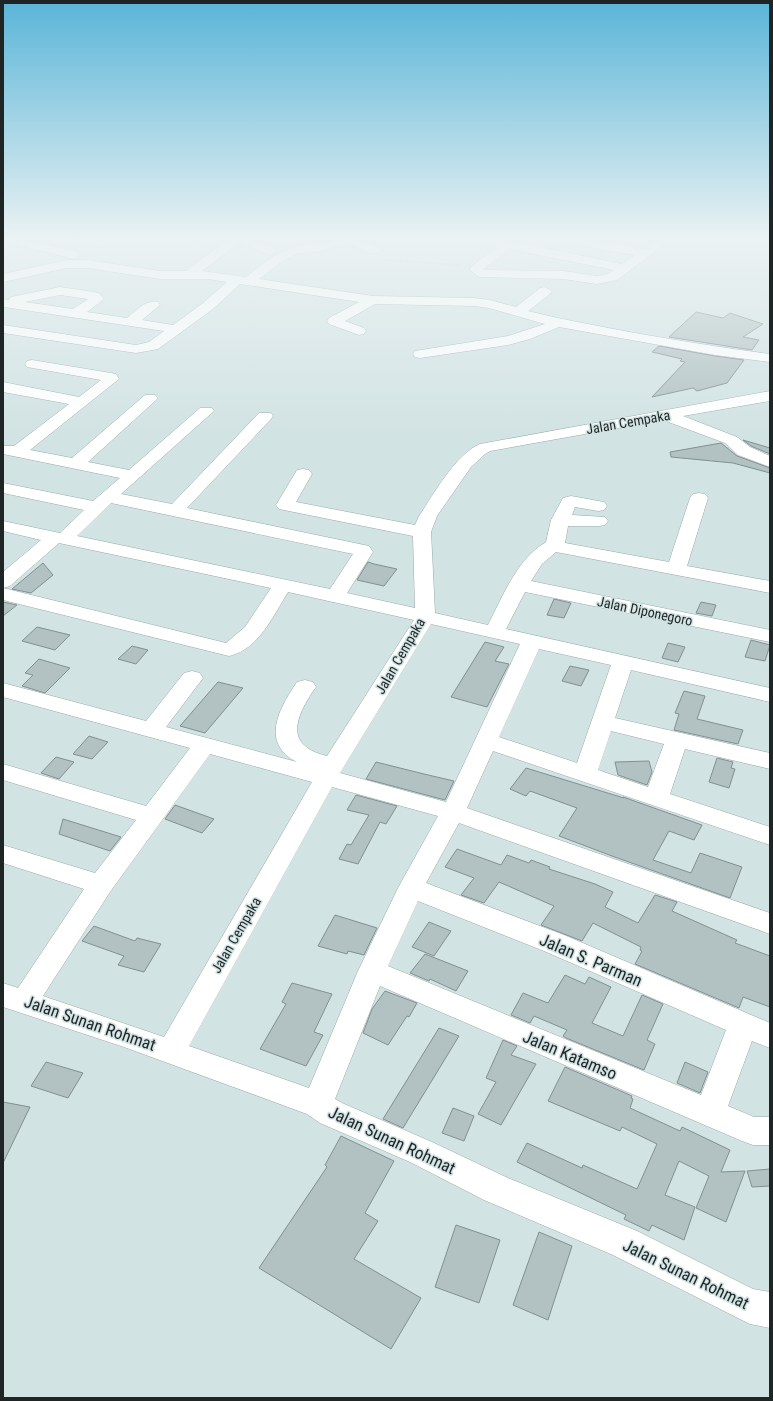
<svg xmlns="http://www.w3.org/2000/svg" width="773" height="1401" viewBox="0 0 773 1401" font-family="'Roboto Condensed',sans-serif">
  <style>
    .building { fill: #b2c2c3; stroke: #819091 }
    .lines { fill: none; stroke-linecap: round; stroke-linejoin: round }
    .minor-casing { stroke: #9baaac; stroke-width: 1 }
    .path { stroke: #788484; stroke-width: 1.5; stroke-dasharray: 0.5 2; stroke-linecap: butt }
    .minor { fill: #fff; fill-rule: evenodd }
    .labels { text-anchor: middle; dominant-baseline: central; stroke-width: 3; stroke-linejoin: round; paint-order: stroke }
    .street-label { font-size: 14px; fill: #1f2525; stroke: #d2e3e4 }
    .near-street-label { font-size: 17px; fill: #1f2525; stroke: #d2e3e4 }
  </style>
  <rect width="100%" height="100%" fill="#d2e3e4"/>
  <g class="building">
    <path d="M696,312L723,318L730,313L763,324L743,337L759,340L752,350L669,337Z"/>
    <path d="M659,346L715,356L744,360L727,383L697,391L693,388L652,397L685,362L680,361L682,359L652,352Z"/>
    <path d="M743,440L770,448V454L751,446Z"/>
    <path d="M721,443L737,456L770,468V473L733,463L671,457L670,452Z"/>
    <path d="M368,562L374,564L397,569L384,586L357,580Z"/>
    <path d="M43,563L53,575L31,593L12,589Z"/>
    <path d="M554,599L571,603L564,618L547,615Z"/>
    <path d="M3,602L17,605L3,616Z"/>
    <path d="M701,602L716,605L712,616L696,613Z"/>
    <path d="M37,627L70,635L55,650L22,641Z"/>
    <path d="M751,640L770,645L765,661L745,657Z"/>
    <path d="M485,642L504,647L495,661L509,664L487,707L451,697Z"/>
    <path d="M668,643L685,647L678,662L662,658Z"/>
    <path d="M132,646L148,650L136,664L118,659Z"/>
    <path d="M39,659L70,668L45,693L22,686L33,675L25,673Z"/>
    <path d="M570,666L589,670L581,686L562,681Z"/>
    <path d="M218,682L243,688L205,733L180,726Z"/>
    <path d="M684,691L705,696L697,719L743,730L738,744L674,730L679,714L675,713Z"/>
    <path d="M89,736L108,742L92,759L73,754Z"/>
    <path d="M56,757L74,762L59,779L41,773Z"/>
    <path d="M717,758L733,762L731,768L735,769L729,788L709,782Z"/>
    <path d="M649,761L652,772L647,785L618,775L615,762Z"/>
    <path d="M376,762L424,774L454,781L445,800L366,779Z"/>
    <path d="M526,768L624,798L623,797L702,825L694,840L669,831L653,860L691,873L700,853L742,867L730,898L612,856L559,836L577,808L530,791L526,796L510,789Z"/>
    <path d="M356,795L397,806L386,824L380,822L358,864L339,859L347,844L351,845L369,815L347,810Z"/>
    <path d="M175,805L214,819L202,833L165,819Z"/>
    <path d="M63,819L121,837L110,851L59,834Z"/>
    <path d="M457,849L501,865L507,855L529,863L531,860L550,867L549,869L595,884L613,892L605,907L638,923L655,895L677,902L672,911L737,940L735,943L770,956V1007L743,997L739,1008L635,964L642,951L640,950L641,947L593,923L582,941L541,925L554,906L499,882L484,903L461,895L474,878L445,867Z"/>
    <path d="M335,915L377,928L364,955L348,951L347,954L318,946Z"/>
    <path d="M429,922L451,931L434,956L412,947Z"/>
    <path d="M94,926L135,941L137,938L161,944L144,972L118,965L124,956L82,941Z"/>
    <path d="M425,954L468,971L456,991L430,979L429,981L410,973Z"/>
    <path d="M565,975L585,984L589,977L611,987L592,1023L623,1036L642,995L663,1004L647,1040L655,1044L644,1070L566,1038L563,1036L567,1030L534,1016L530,1023L511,1015L523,993L548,1003Z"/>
    <path d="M292,983L332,994L314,1032L323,1035L306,1066L260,1049L286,1004L282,1002Z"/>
    <path d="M385,991L417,1003L409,1017L407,1016L388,1045L363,1033L372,1009Z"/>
    <path d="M439,1028L459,1036L403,1128L383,1119Z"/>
    <path d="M503,1040L517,1046L511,1055L536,1064L501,1125L478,1114L496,1082L486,1078Z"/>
    <path d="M46,1062L83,1073L68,1098L31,1086Z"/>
    <path d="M685,1062L708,1072L700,1093L677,1083Z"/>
    <path d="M565,1067L632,1096L631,1098L633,1099L630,1108L680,1131L682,1127L730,1150L721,1172L745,1171L726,1222L696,1208L709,1176L679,1161L665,1195L695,1207L684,1240L652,1225L649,1231L624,1219L626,1215L517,1162L527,1143L582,1168L583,1165L637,1189L657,1144L622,1127L620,1131L548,1101Z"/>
    <path d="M3,1102L30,1107L3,1163Z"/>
    <path d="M453,1108L474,1116L464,1141L442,1133Z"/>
    <path d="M341,1136L394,1161L365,1213L378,1221L354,1259L421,1298L391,1349L259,1268L327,1167L325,1165Z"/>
    <path d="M770,1169V1186L752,1187L747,1171Z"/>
    <path d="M456,1225L500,1240L479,1303L435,1287Z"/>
    <path d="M539,1232L572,1246L548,1320L513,1305Z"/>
  </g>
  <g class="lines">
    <defs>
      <g id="minor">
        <path d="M3,237H16L78,252L80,255L74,259L3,241Z"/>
        <path d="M78,237H97L107,239L109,242L103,246L80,240Z"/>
        <path d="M193,237C202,236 217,235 223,242L217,246L195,240Z"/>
        <path d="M230,237H245L274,248L276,251L270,255L239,243L202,271L246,277L272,257L292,247L316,244L344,237H363L360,240L378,247L380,250L378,253H370L348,243L317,252L298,253L280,263L259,279L373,296L474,298L490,300L516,307L540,288L545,287L552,291L550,294L528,311C563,320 599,326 635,333C680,341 725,348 770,354V362L715,355L559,327L530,339L508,345L420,358L415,357L413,354L415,351L508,336L545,324L489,308L474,306L375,304L345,321L364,328L366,331L364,334L359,335L329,324L327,321L329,318L359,302L240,284L213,309L158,349L136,353L3,333V325L136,345L149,342L164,331L4,307L3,299L9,300L11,297L60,287L94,292L99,293L104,299L87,312L127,318C136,311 146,299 158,302L160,305L142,320L173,325L203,303L227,282L208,279H160L88,268H67L3,282V274L67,260H88L160,271H186ZM60,295L88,299L73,309L25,302Z"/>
        <path d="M390,237H406L410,240L404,244L392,240Z"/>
        <path d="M473,237H491L622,264L635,255L593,248L587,244L593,240L644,249L662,237H675L617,280L597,284L564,279L479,277L470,270L472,266L498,246L475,240ZM509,249L614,270L608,274L597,276L564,271L486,270L483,269Z"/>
        <path d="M32,360L111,373L116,374L119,379L30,450L72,458L145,395H155L158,398L155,401L88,462L129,470L200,408H212L214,411L121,494L172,504L259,413H271L273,416L271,419L187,508L369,546L373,552L347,593L415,608L413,536L279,509L276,505L297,470L303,469L309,470L312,474L296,502L415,525L419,516C434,494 456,454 480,444L770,391V401L683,416L737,437L750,447L770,456V467L738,455L725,443L663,420L490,451L485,454L471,467L437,516L431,532L435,613L488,625C503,596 517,559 546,542L551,520L563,498L571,496L604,502L607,506L604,510L598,511L575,507L572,515L605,517L608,521L605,525L599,526H568L565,543L669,562L690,498L693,494L699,493L705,494L708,498L687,566L770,581V593L556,552L542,564L531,581L770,630V642L525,592L506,629L770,688V702L631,670L615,718L770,753V769L685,749L670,794L770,827V845L493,751L467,808L770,913V934L459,823L426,883L564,935L770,1023V1048L752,1041L728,1106L754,1117H770V1145H753L742,1141L380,986L335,1099L342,1103L432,1142L508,1178L637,1231L753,1289L770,1292V1328L750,1324L738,1318L613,1255L484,1200L410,1162L320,1123L307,1114L124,1047L3,1007V983L18,988L84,889L3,863V845L95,873L136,820L3,780V764L146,806L190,748L3,697V683L146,721L184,673L192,671L200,673L203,678L166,727L297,762C259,743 280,707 297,682L305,680L313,682L316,687C306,701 287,730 304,745C310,751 319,754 327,756L414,620L288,592C273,616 259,649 229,656L3,600V588L226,643L245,627L271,588L59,543L10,586L3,588V572L41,540L3,531V521L60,533L84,510L3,493V483L93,501L120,478L3,454V446H14L69,404L3,392V382L79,397L101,380L27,367L25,364L27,361ZM111,503L353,554L330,589L77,536ZM431,624L520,644L446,802L340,773ZM539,649L611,665L577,763L499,737ZM611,731L664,744L648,787L598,770ZM210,754L312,782L164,1037L43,996L110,892ZM332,787L438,816L398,888L358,971L309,1088L189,1046ZM418,901L544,951L726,1030L701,1095L388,966Z"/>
      </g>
    </defs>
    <use href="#minor" class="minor-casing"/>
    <path class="path" d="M385,260L461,265"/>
    <use href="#minor" class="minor"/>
  </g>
  <linearGradient id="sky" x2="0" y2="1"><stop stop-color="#59b5d8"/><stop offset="0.55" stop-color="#ebf2f3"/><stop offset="1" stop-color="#ebf2f3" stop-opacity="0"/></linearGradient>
  <rect width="773" height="433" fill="url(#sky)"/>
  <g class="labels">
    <g class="street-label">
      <text transform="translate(628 422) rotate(-10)">Jalan Cempaka</text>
      <text transform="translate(645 611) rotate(12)">Jalan Diponegoro</text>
      <text transform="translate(400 656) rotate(-60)">Jalan Cempaka</text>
      <text transform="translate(236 935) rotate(-60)">Jalan Cempaka</text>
    </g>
    <g class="near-street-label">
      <text transform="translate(591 960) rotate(23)">Jalan S. Parman</text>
      <text transform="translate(90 1023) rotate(19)">Jalan Sunan Rohmat</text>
      <text transform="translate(570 1055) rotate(23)">Jalan Katamso</text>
      <text transform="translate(392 1140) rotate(25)">Jalan Sunan Rohmat</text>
      <text transform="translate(686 1274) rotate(26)">Jalan Sunan Rohmat</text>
    </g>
  </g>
  <rect width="773" height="1401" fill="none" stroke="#1f2525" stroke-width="8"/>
</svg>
